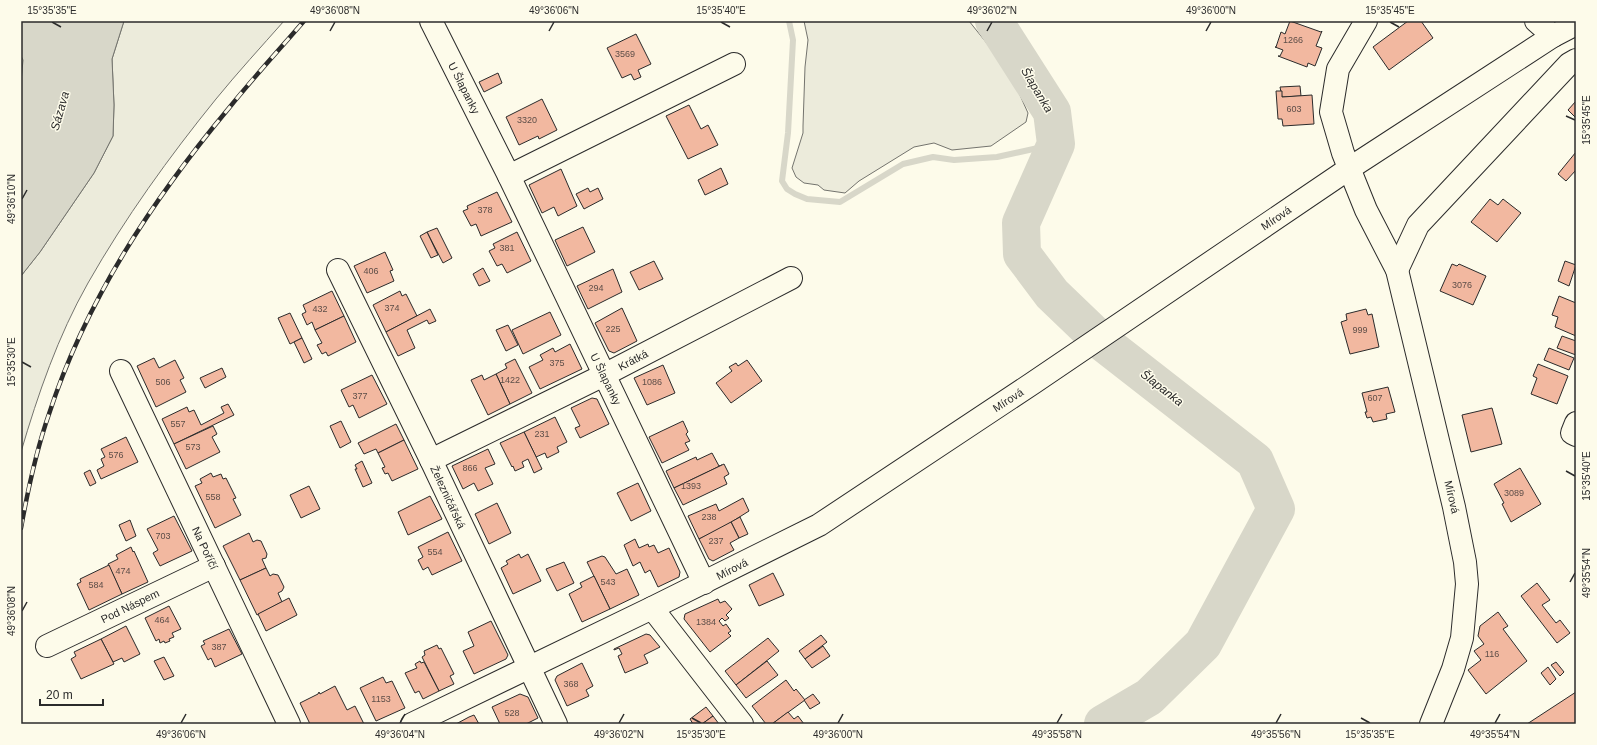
<svg xmlns="http://www.w3.org/2000/svg" width="1597" height="745" viewBox="0 0 1597 745" font-family="Helvetica,sans-serif">
  <style>
    .green { fill: #ecebdb; stroke: #74746e }
    .water { fill: #d8d7c9; stroke: #74746e }
    .lines { fill: none; stroke-linecap: round; stroke-linejoin: round }
    .stream { stroke: #d8d7c9; stroke-width: 6 }
    .river { stroke: #d8d7c9; stroke-width: 38 }
    .building { fill: #f2b8a0; stroke: #2b2b2b }
    .minor-casing { stroke: #2b2b2b; stroke-width: 24 }
    .minor { stroke: #fdfbea; stroke-width: 22 }
    .rail-casing { stroke: #2b2b2b; stroke-width: 4.5 }
    .rail { stroke: #fdfbea; stroke-width: 3; stroke-dasharray: 9; stroke-linecap: butt }
    .ticks { fill: none; stroke: #2b2b2b; stroke-width: 1.5 }
    .labels { text-anchor: middle; dominant-baseline: central; stroke-width: 3; stroke-linejoin: round; paint-order: stroke }
    .number-label { font-size: 9px; fill: #5d4e48 }
    .street-label { font-size: 11px; fill: #2b2b2b; stroke: #fdfbea }
    .water-label { font-size: 12px; font-style: italic; fill: #2b2b2b; stroke: #fdfbea }
    .neatline { fill: none; stroke: #2b2b2b; stroke-width: 1.5 }
    .ticks-label { font-size: 10px; text-anchor: middle; fill: #2b2b2b }
  </style>
  <rect width="100%" height="100%" fill="#fdfbea"/>
  <g class="green">
    <path d="M124,21H284C261,47 238,72 216,99C169,157 125,218 88,283C58,336 38,394 21,452V276L40,252L94,173L113,136L114,105L112,59Z"/>
    <path d="M804,21H969L1009,71L1028,113L1026,122L991,146L952,150L934,143L914,147L859,181L845,193L824,190L818,185L804,183L796,177L792,168L803,133V126L805,67L808,40Z"/>
  </g>
  <path class="water" d="M21,21H124L112,59L114,105L113,136L94,173L40,252L21,276V82L23,60L21,56Z"/>
  <g class="lines">
    <path class="stream" d="M789,21L793,40L788,133L782,181L787,189L795,194L807,199L840,202L903,164L933,157L954,160L997,157L1056,144"/>
    <path class="river" d="M994,21L1052,112L1056,144L1021,223L1022,254L1052,294L1101,341L1255,461L1276,509L1203,644L1149,697L1103,724"/>
  </g>
  <g class="building">
    <path d="M1290,21L1321,32L1322,31L1316,46L1322,48L1315,66L1308,63L1307,67L1278,56H1280L1283,50L1275,47H1276L1281,32L1285,34Z"/>
    <path d="M1408,21H1421L1433,38L1389,70L1373,47Z"/>
    <path d="M636,34L651,64L638,70L641,77L634,80L631,74L622,78L607,48Z"/>
    <path d="M498,73L502,83L484,92L479,82Z"/>
    <path d="M1300,86L1301,96L1282,97L1280,87Z"/>
    <path d="M1276,91H1282V97L1312,95L1314,124L1283,126L1282,119H1278Z"/>
    <path d="M542,99L557,130L539,139L538,136L519,145L506,117Z"/>
    <path d="M1576,101V118L1568,110Z"/>
    <path d="M689,105L701,129L708,125L718,145L688,159L666,116Z"/>
    <path d="M1576,152V170L1566,181L1558,174Z"/>
    <path d="M721,168L728,184L705,195L698,180Z"/>
    <path d="M561,169L577,206L558,216L554,207L542,213L529,185Z"/>
    <path d="M588,188L590,192L598,188L603,199L584,209L576,194Z"/>
    <path d="M497,192L512,222L481,236L476,224L471,226L463,211L468,209L467,206Z"/>
    <path d="M1490,199L1498,205L1503,199L1521,213L1497,242L1471,222Z"/>
    <path d="M583,227L595,252L567,266L555,240Z"/>
    <path d="M437,228L452,258L443,263L427,232Z"/>
    <path d="M427,232L438,255L431,258L420,236Z"/>
    <path d="M517,232L531,261L507,273L502,264L497,266L489,251L495,248L493,244Z"/>
    <path d="M385,252L393,270L390,271L394,281L367,293L354,266Z"/>
    <path d="M654,261L663,279L639,290L630,272Z"/>
    <path d="M1565,261L1576,265L1569,286L1558,281Z"/>
    <path d="M1452,264L1457,266L1459,264L1486,276L1473,305L1440,291Z"/>
    <path d="M483,268L490,281L479,286L473,274Z"/>
    <path d="M613,269L622,292L588,309L577,286Z"/>
    <path d="M332,291L344,316L315,330L312,322L307,325L302,314L306,312L303,305Z"/>
    <path d="M400,291L402,296L406,294L417,316L386,332L373,305Z"/>
    <path d="M1559,296L1576,303V336L1555,327L1558,317L1552,315Z"/>
    <path d="M622,308L637,341L614,353L609,351L595,323Z"/>
    <path d="M430,309L436,321L429,324L427,320L407,330L415,348L398,356L386,332Z"/>
    <path d="M1366,309L1368,315L1372,314L1379,347L1350,354L1341,322L1347,320L1346,314Z"/>
    <path d="M550,312L561,335L523,354L512,330Z"/>
    <path d="M290,313L302,338L290,344L278,318Z"/>
    <path d="M344,316L356,342L328,356L326,352L322,354L317,345L322,343L315,330Z"/>
    <path d="M508,325L518,345L506,351L496,330Z"/>
    <path d="M1562,336L1576,341V355L1557,348Z"/>
    <path d="M302,338L312,359L304,363L294,342Z"/>
    <path d="M570,344L582,369L540,389L529,367L543,360L540,355L553,348L555,352Z"/>
    <path d="M1549,348L1574,358L1569,370L1544,360Z"/>
    <path d="M154,358L159,368L175,360L184,378L180,380L186,392L156,407L137,366Z"/>
    <path d="M515,359L532,393L510,404L496,374L507,368L505,364Z"/>
    <path d="M747,360L762,381L731,403L716,383L732,371L729,367L736,363L738,366Z"/>
    <path d="M1538,364L1568,376L1557,404L1531,394L1537,378L1533,376Z"/>
    <path d="M663,365L675,393L647,405L634,378Z"/>
    <path d="M222,368L226,377L205,388L200,378Z"/>
    <path d="M496,374L510,404L488,415L471,380L482,375L484,380Z"/>
    <path d="M372,375L387,404L359,418L353,405L349,407L341,390Z"/>
    <path d="M1388,387L1395,412L1386,414L1387,419L1373,422L1371,417L1367,418L1365,412H1367L1362,393Z"/>
    <path d="M592,398L597,399L609,424L580,438L575,428L580,426L571,408Z"/>
    <path d="M228,404L234,415L174,444L162,419L187,407L189,412L194,410L201,425L224,413L221,407Z"/>
    <path d="M1492,408L1502,444L1471,452L1462,415Z"/>
    <path d="M555,417L567,442L557,447L559,452L547,458L545,453L536,457L524,432Z"/>
    <path d="M341,421L351,442L340,448L330,426Z"/>
    <path d="M683,421L688,432L686,434L690,441L685,443L689,450L662,463L649,437Z"/>
    <path d="M396,424L404,440L378,453L376,449L364,454L358,443Z"/>
    <path d="M213,426L217,434L212,437L220,452L186,469L174,444Z"/>
    <path d="M524,432L542,469L534,473L528,459L522,462L524,467L515,471L513,466L512,467L500,443Z"/>
    <path d="M126,437L138,462L101,479L97,470L104,466L101,459L105,457L101,449Z"/>
    <path d="M404,440L418,469L392,481L388,473L385,474L382,468L385,467L378,453Z"/>
    <path d="M488,449L495,464L485,468L493,484L478,491L474,483L463,489L452,466Z"/>
    <path d="M712,453L719,466L722,465L674,488L666,471L696,457L697,460Z"/>
    <path d="M362,461L372,483L363,487L355,469H357L355,465Z"/>
    <path d="M724,464L729,474L724,477L727,484L683,505L674,488Z"/>
    <path d="M1520,468L1541,504L1511,522L1502,504L1504,503L1494,484Z"/>
    <path d="M90,470L96,483L90,486L84,473Z"/>
    <path d="M211,473L213,477L221,474L223,479L226,478L236,498L233,499L241,515L215,528L195,486L202,483L200,479Z"/>
    <path d="M638,483L651,511L631,521L617,493Z"/>
    <path d="M309,486L320,509L301,518L290,495Z"/>
    <path d="M430,496L442,519L408,535L398,512Z"/>
    <path d="M743,498L749,511L722,528L699,539L688,516L716,504L719,511Z"/>
    <path d="M497,503L511,533L489,544L475,514Z"/>
    <path d="M174,516L192,551L160,566L153,553L158,550L147,529Z"/>
    <path d="M740,517L748,534L739,538L731,522Z"/>
    <path d="M130,520L136,536L126,541L119,525Z"/>
    <path d="M731,522L739,538L730,543L734,550L713,561L709,559L699,539Z"/>
    <path d="M448,532L462,561L432,575L428,567L423,570L418,560L423,557L418,547Z"/>
    <path d="M249,533L253,542L257,540L261,541L267,554L266,558L262,559L266,568L240,580L223,546Z"/>
    <path d="M635,539L639,548L648,544L649,547L654,545L658,553L669,548L680,572L679,577L658,587L650,570L645,573L640,562L633,566L624,545Z"/>
    <path d="M131,547L133,552L134,551L148,582L122,594L108,564L118,559L116,555Z"/>
    <path d="M519,554L521,558L528,554L541,581L513,594L501,568L508,564L506,561Z"/>
    <path d="M602,556L605,557L616,574L627,569L639,595L610,609L587,562Z"/>
    <path d="M564,562L574,583L557,591L546,569Z"/>
    <path d="M109,565L122,594L89,610L77,584L81,582L80,579Z"/>
    <path d="M266,568L270,576L273,574L278,575L284,587L282,591L278,593L282,602L257,615L240,580Z"/>
    <path d="M773,573L784,595L759,606L749,585Z"/>
    <path d="M594,576L610,609L582,622L569,594L582,587L580,583Z"/>
    <path d="M1537,583L1550,600L1542,605L1556,623L1560,620L1570,633L1557,643L1521,596Z"/>
    <path d="M289,598L297,615L266,631L258,614Z"/>
    <path d="M718,599L720,603L725,601L732,609L726,615L729,618L725,621L722,618L719,621L723,626L726,624L731,631L728,633L731,636L710,652L684,619L685,614Z"/>
    <path d="M169,606L181,629L172,633L174,637L169,639L170,641L165,643L164,641L160,643L159,639L156,641L145,618Z"/>
    <path d="M1498,612L1508,626L1503,629L1527,661L1486,694L1468,670L1481,660L1474,651L1484,644L1478,636L1480,626Z"/>
    <path d="M491,621L508,655L506,659L474,674L463,651L474,646L468,632Z"/>
    <path d="M126,626L140,654L124,662L122,658L113,662L101,639Z"/>
    <path d="M229,629L242,654L215,667L211,658L208,660L201,646L205,644L203,641Z"/>
    <path d="M646,634L650,635L660,647L644,655L648,663L625,673L618,656L622,654L619,648L614,650V649Z"/>
    <path d="M821,635L827,642L805,659L799,651Z"/>
    <path d="M768,638L779,651L736,685L725,671Z"/>
    <path d="M101,639L114,664L81,679L71,659L76,656L74,652Z"/>
    <path d="M437,645L439,649L441,648L454,674L450,676L454,684L439,691L422,657L425,655L424,651Z"/>
    <path d="M823,646L830,656L812,668L805,659Z"/>
    <path d="M164,657L174,676L164,680L154,661Z"/>
    <path d="M420,661L421,663L424,662L439,691L423,699L419,691L415,693L405,673L417,668L415,664Z"/>
    <path d="M767,661L778,675L746,698L736,685Z"/>
    <path d="M1556,662L1564,672L1560,676L1551,665Z"/>
    <path d="M582,663L593,686L586,690L589,696L567,706L555,680L557,676Z"/>
    <path d="M1548,667L1556,679L1550,685L1541,673Z"/>
    <path d="M383,677L386,683L392,681L405,708L376,721L360,688Z"/>
    <path d="M786,680L794,691L796,689L805,700L772,724H766L752,706Z"/>
    <path d="M335,686L347,710L355,706L364,724H310L300,703L318,694L319,692L320,694Z"/>
    <path d="M1576,692V724H1527Z"/>
    <path d="M520,694L528,697L538,718L526,724H500L492,707Z"/>
    <path d="M813,694L820,703L810,709L804,700Z"/>
    <path d="M706,707L713,716L702,724H693L690,719Z"/>
    <path d="M788,712L794,719L798,716L804,724H772Z"/>
    <path d="M474,715L479,724H456L469,717Z"/>
    <path d="M713,716L719,724H702Z"/>
  </g>
  <g class="lines">
    <defs>
      <g id="minor">
        <path d="M431,21L509,176L704,583"/>
        <path d="M1366,21L1338,69L1331,112L1343,153L1366,210L1397,270L1454,507L1465,562L1467,584L1462,638L1453,669L1431,724"/>
        <path d="M1536,21L1553,36"/>
        <path d="M509,176L734,64"/>
        <path d="M338,270L431,460L556,724"/>
        <path d="M1397,270L1418,225L1569,64L1576,60"/>
        <path d="M121,371L289,724"/>
        <path d="M1576,423L1572,433L1576,435"/>
        <path d="M431,460L604,375L791,278"/>
        <path d="M652,608L742,724"/>
        <path d="M47,646L214,566"/>
        <path d="M412,724L652,608L819,525L1033,383L1350,168L1553,36L1576,24"/>
      </g>
    </defs>
    <use href="#minor" class="minor-casing"/>
    <use href="#minor" class="minor"/>
    <defs>
      <path id="rail" d="M21,528C28,489 36,451 49,414C86,300 153,199 229,108C253,78 279,50 304,21"/>
    </defs>
    <use href="#rail" class="rail-casing"/>
    <use href="#rail" class="rail"/>
  </g>
  <path class="ticks" d="M52,22L61,27M721,22L730,27M1390,22L1399,27M330,31L335,22M549,31L554,22M987,31L992,22M1206,31L1211,22M1566,116L1575,120M22,199L27,190M22,362L31,367M1566,471L1575,476M1570,582L1575,573M22,611L27,602M692,718L701,723M1361,718L1370,723M181,723L186,714M400,723L405,714M619,723L624,714M838,723L843,714M1057,723L1062,714M1276,723L1281,714M1495,723L1500,714"/>
  <g class="labels">
    <g class="number-label">
      <text x="1293" y="40">1266</text>
      <text x="625" y="54">3569</text>
      <text x="1294" y="109">603</text>
      <text x="527" y="120">3320</text>
      <text x="485" y="210">378</text>
      <text x="507" y="248">381</text>
      <text x="371" y="271">406</text>
      <text x="1462" y="285">3076</text>
      <text x="596" y="288">294</text>
      <text x="392" y="308">374</text>
      <text x="320" y="309">432</text>
      <text x="613" y="329">225</text>
      <text x="1360" y="330">999</text>
      <text x="557" y="363">375</text>
      <text x="510" y="380">1422</text>
      <text x="163" y="382">506</text>
      <text x="652" y="382">1086</text>
      <text x="360" y="396">377</text>
      <text x="1375" y="398">607</text>
      <text x="178" y="424">557</text>
      <text x="542" y="434">231</text>
      <text x="193" y="447">573</text>
      <text x="116" y="455">576</text>
      <text x="470" y="468">866</text>
      <text x="691" y="486">1393</text>
      <text x="1514" y="493">3089</text>
      <text x="213" y="497">558</text>
      <text x="709" y="517">238</text>
      <text x="163" y="536">703</text>
      <text x="716" y="541">237</text>
      <text x="435" y="552">554</text>
      <text x="123" y="571">474</text>
      <text x="608" y="582">543</text>
      <text x="96" y="585">584</text>
      <text x="162" y="620">464</text>
      <text x="706" y="622">1384</text>
      <text x="219" y="647">387</text>
      <text x="1492" y="654">116</text>
      <text x="571" y="684">368</text>
      <text x="381" y="699">1153</text>
      <text x="512" y="713">528</text>
    </g>
    <g class="street-label">
      <text transform="translate(464 88) rotate(63)">U Šlapanky</text>
      <text transform="translate(1276 218) rotate(-34)">Mírová</text>
      <text transform="translate(633 360) rotate(-28)">Krátká</text>
      <text transform="translate(606 379) rotate(64)">U Šlapanky</text>
      <text transform="translate(1008 400) rotate(-33)">Mírová</text>
      <text transform="translate(448 497) rotate(65)">Železničářská</text>
      <text transform="translate(1452 497) rotate(77)">Mírová</text>
      <text transform="translate(205 548) rotate(65)">Na Poříčí</text>
      <text transform="translate(732 569) rotate(-27)">Mírová</text>
      <text transform="translate(130 606) rotate(-26)">Pod Náspem</text>
    </g>
    <g class="water-label">
      <text transform="translate(1037 90) rotate(59)">Šlapanka</text>
      <text transform="translate(60 111) rotate(-74)">Sázava</text>
      <text transform="translate(1162 388) rotate(38)">Šlapanka</text>
    </g>
  </g>
  <rect width="1597" height="745" fill="none" stroke="#fdfbea" stroke-width="44"/>
  <path d="M40 699v6h63v-6" fill="none" stroke="#2b2b2b" stroke-width="2"/>
  <text x="46" y="699" font-size="12" fill="#2b2b2b" stroke="#fdfbea" stroke-width="3" paint-order="stroke">20 m</text>
  <rect x="22" y="22" width="1553" height="701" class="neatline"/>
  <g class="ticks-label">
    <text x="52" y="14">15°35'35"E</text>
    <text x="335" y="14">49°36'08"N</text>
    <text x="554" y="14">49°36'06"N</text>
    <text x="721" y="14">15°35'40"E</text>
    <text x="992" y="14">49°36'02"N</text>
    <text x="1211" y="14">49°36'00"N</text>
    <text x="1390" y="14">15°35'45"E</text>
    <text transform="translate(1586 120) rotate(-90)" y="4">15°35'45"E</text>
    <text transform="translate(11 199) rotate(-90)" y="4">49°36'10"N</text>
    <text transform="translate(11 362) rotate(-90)" y="4">15°35'30"E</text>
    <text transform="translate(1586 476) rotate(-90)" y="4">15°35'40"E</text>
    <text transform="translate(1586 573) rotate(-90)" y="4">49°35'54"N</text>
    <text transform="translate(11 611) rotate(-90)" y="4">49°36'08"N</text>
    <text x="181" y="738">49°36'06"N</text>
    <text x="400" y="738">49°36'04"N</text>
    <text x="619" y="738">49°36'02"N</text>
    <text x="701" y="738">15°35'30"E</text>
    <text x="838" y="738">49°36'00"N</text>
    <text x="1057" y="738">49°35'58"N</text>
    <text x="1276" y="738">49°35'56"N</text>
    <text x="1370" y="738">15°35'35"E</text>
    <text x="1495" y="738">49°35'54"N</text>
  </g>
</svg>
